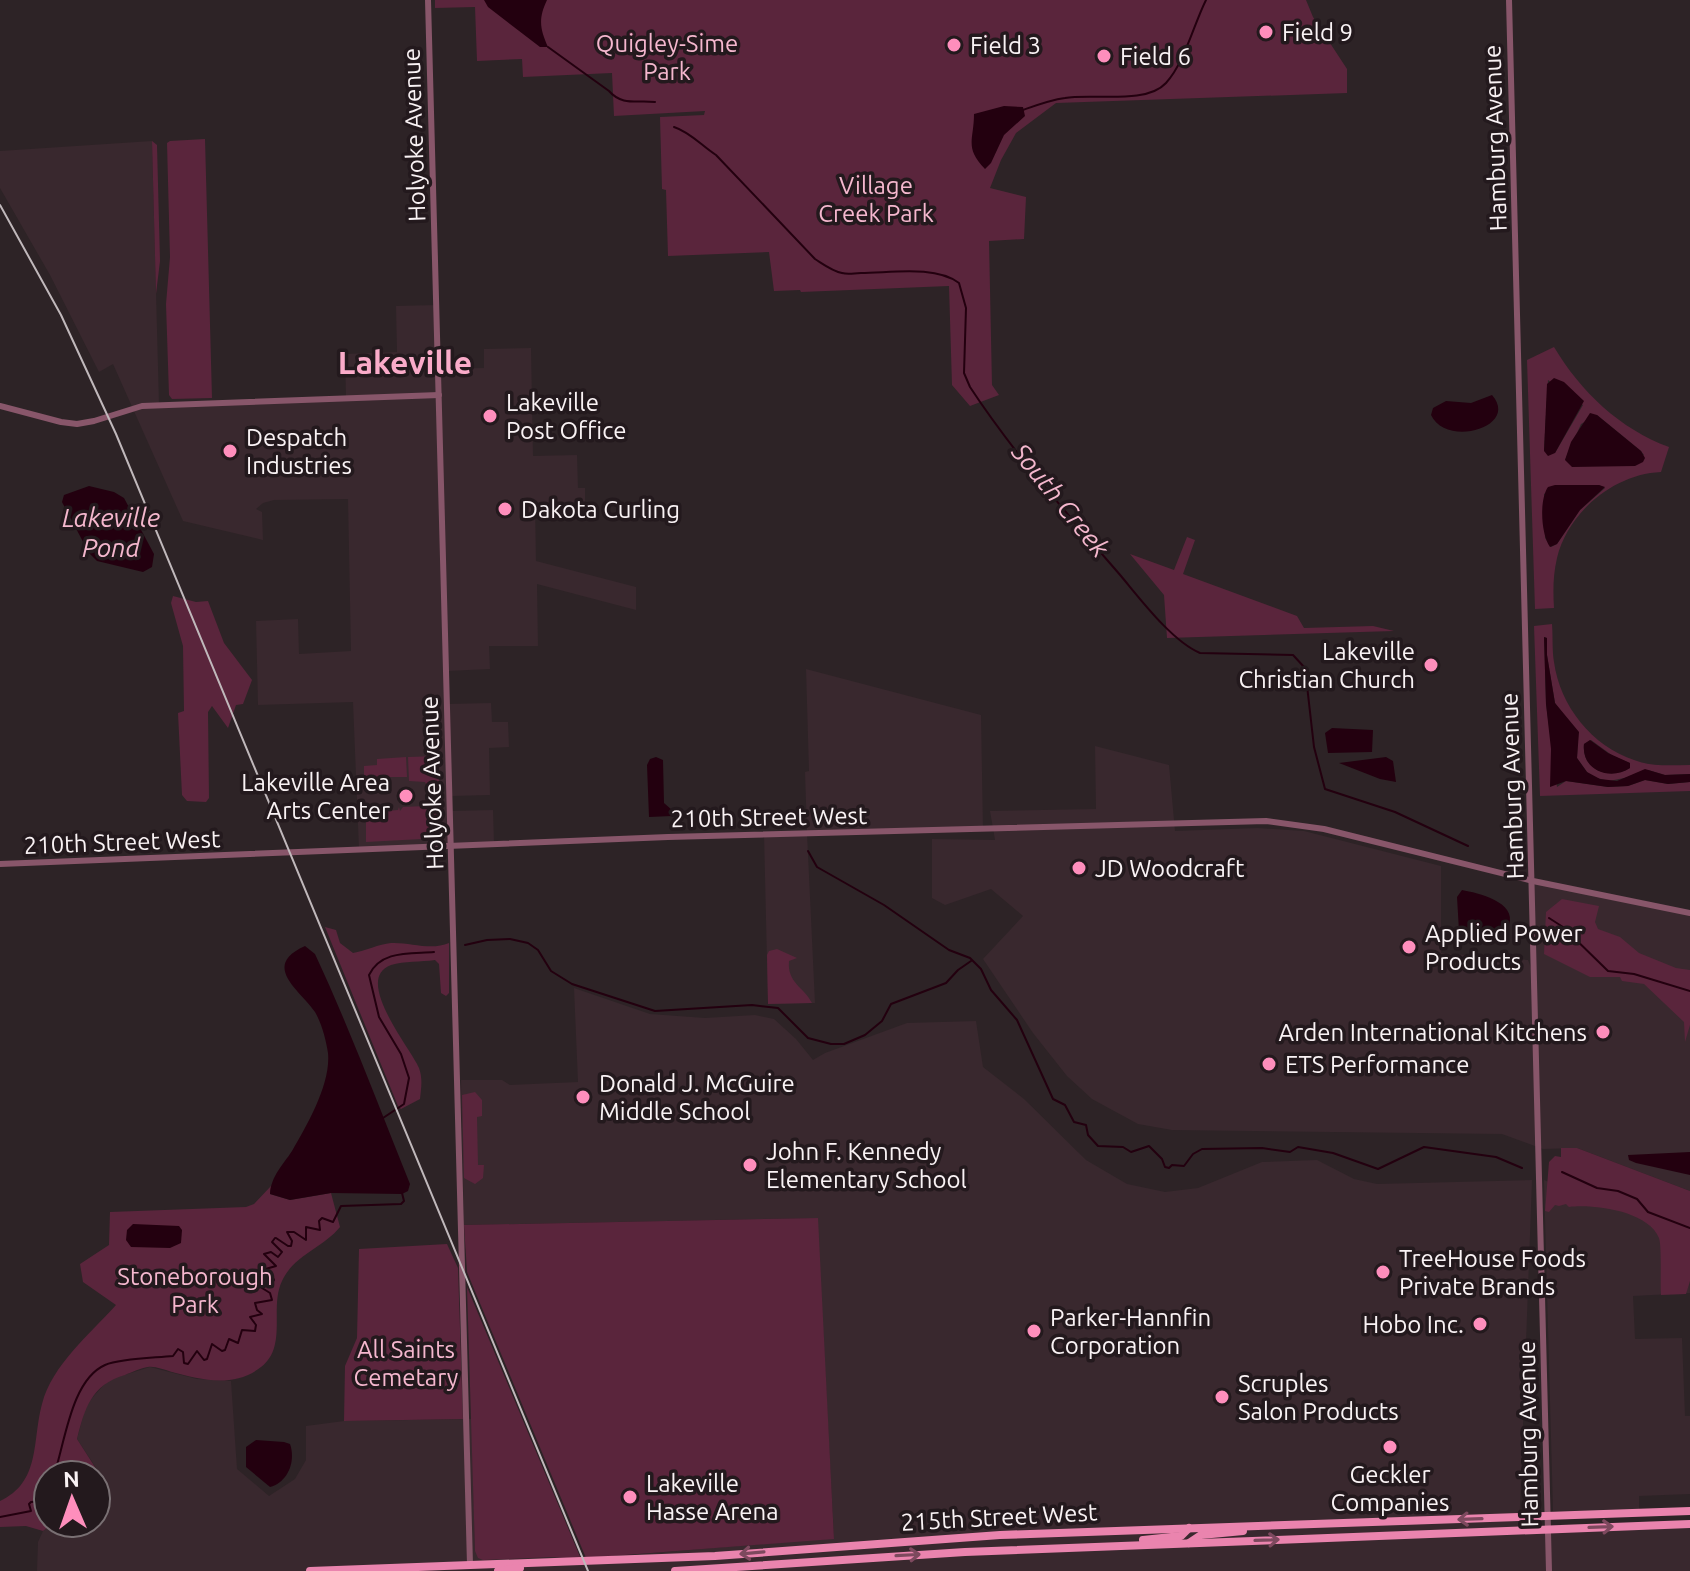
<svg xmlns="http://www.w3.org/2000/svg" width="1690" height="1571" viewBox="0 0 1690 1571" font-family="Ubuntu,sans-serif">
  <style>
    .built { fill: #39282e }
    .green { fill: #5a253c; fill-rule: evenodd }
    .water { fill: #23000f }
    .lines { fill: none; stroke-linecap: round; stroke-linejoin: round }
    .stream { stroke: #23000f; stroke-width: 2 }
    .minor { stroke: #88566a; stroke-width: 6 }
    .major { stroke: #ea84ae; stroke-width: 8 }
    .rail { stroke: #c0b8bb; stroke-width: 2 }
    .oneway { stroke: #7d495e }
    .poi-dot { fill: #fe8ebc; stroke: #23191d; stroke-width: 3 }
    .labels { text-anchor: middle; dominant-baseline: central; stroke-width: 7; stroke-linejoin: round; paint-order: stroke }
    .poi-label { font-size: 24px; fill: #f9f2f4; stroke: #23191d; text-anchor: start }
    .park-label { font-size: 24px; fill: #f5b7ce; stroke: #23191d }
    .street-label { font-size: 24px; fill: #f9f2f4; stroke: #23191d }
    .water-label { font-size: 26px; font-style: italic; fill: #f4b7cd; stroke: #23191d }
    .district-label { font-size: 32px; font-weight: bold; fill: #faabc9; stroke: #23191d }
  </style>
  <rect width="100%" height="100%" fill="#2d2326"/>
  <g class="built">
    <path d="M152,141L159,404L346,399L345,354L397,352L396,306L437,305L439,369L484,368V349L531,348L533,456L577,455L578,488H585V502L535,504L536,561L636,587V610L537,584L538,646H489L490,669L447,671L448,704L491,703L492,722H508L509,747L489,748L490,795L451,796V811L493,810L494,843L359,849L353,702L258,705L256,621L298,619L299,654L351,651L348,499L274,500L263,503L256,509L262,512L263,540L183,521L113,364L99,372L50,275L0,188V151Z"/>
    <path d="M806,669L981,715L983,830L807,833L805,772L809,771Z"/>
    <path d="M1095,746L1169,765L1175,831L1258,828L1304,831L1441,866V953L1528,960L1534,976L1533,881L1690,913V976L1638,978L1690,1025V1191L1577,1148L1543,1149L1502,1134L1172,1130L1138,1124L1092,1099L1067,1076L1033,1033L983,959L1023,916L991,889L945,905L932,898V839L995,840L990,811L1096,809Z"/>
    <path d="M807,833L815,1003L768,1004L764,834Z"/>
    <path d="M574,988L650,1014L705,1018L755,1015L774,1019L796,1039L813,1060L825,1053L907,1023L976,1021L983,1067L1024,1099L1086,1160L1127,1184L1165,1192L1198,1188L1262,1162L1317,1160L1354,1179L1377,1184L1532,1180L1519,1533L1690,1526V1571H37L38,1542L43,1531L53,1523H96V1483L102,1477L77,1439L86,1405L108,1380L150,1367L197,1379L231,1381L237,1469L269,1496L295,1479L306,1460V1426L344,1421L472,1419L475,1551L581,1559L834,1538L817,1218L464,1225L461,1080H502L510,1085L578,1082Z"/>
    <path d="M1544,1180L1688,1234L1690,1293L1633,1296L1635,1339L1682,1338L1685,1416H1690V1494L1639,1496V1511H1553Z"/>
  </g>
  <g class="green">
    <path d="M435,0H1306L1313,17L1347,69V93L1056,103L1016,133L1001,160L990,188L1026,197L1024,239L989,241L992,385L999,395L970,406L952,385L949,286L801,292L800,290L774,291L769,252L668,256L666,190L662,189L660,117L704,115L705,111L614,116L612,73L523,77L522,59L477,61L475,7L435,8Z"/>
    <path d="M205,139L212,398L172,399L169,395L166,304L170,257L167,143L170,141Z"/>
    <path d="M152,141L157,145L160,261L156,294Z"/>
    <path d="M1554,347C1581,392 1620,429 1669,447L1661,472C1614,474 1568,512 1557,558C1553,575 1553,591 1554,608L1535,609L1527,360ZM1548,380L1583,405L1555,453L1544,450ZM1597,415L1641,451L1644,455L1565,460L1581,424ZM1556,485H1599L1605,488L1580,510L1557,544L1551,547L1545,538L1544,494Z"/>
    <path d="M1187,537L1195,540L1183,574L1297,616L1304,628L1373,626L1394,631L1167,638L1164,595L1130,554L1174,570Z"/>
    <path d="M173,596L196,602L208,601L224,643L252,680L243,704L236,705L228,728L212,706L208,712L209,798L206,802L187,801L182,795L178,713L184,711L183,646L171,603Z"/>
    <path d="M1552,624C1553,637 1552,650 1554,662C1560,706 1592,746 1634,760C1652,767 1671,765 1690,765V774L1665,775L1648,770L1629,777L1609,781L1593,777L1587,772L1577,758L1578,735L1555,703L1547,655V638L1544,637L1546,704L1557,787L1566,781L1608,787L1628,786L1645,780L1668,784L1690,782V791L1540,796L1534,626ZM1591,740L1613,756L1630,763V768C1611,780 1581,771 1584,744Z"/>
    <path d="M439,756V790H429L425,782L409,781L408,757Z"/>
    <path d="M406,757L407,777H386V785L364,786V766L377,765V759Z"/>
    <path d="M429,799L440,801V838L366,842V814H368L369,819H380L383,810L388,814L387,811L398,810L399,807L400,811L403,807L426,806Z"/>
    <path d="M1562,899L1599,906L1595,922L1598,929L1620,937L1639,953L1676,968L1690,970V1025L1685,1042L1684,1022L1644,984L1622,981L1620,977H1590L1544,954L1546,912Z"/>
    <path d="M325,927L336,930L340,943L353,953C365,951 379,944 391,943C410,942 431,951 449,943V993L446,996L441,993L439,964L435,960C421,962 404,961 391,965C352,979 412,1050 419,1068C423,1079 421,1089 420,1099L401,1109L398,1106Z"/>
    <path d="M777,949L797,958L789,961C787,983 804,987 812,1003L768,1004L767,955L769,951Z"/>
    <path d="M475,1092L482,1100V1116L477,1117L478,1165H484L483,1178L475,1184L464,1178L462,1095Z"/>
    <path d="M1561,1148H1577L1690,1191V1281L1686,1294L1661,1295C1660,1283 1662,1247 1659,1238C1648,1211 1594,1204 1569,1207L1566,1204L1559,1206L1555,1205L1549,1212L1545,1211L1549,1162L1555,1156L1561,1157Z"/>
    <path d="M271,1186L270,1194L290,1200L331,1193L340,1227C323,1248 294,1255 282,1281C269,1308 288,1346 261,1367C235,1388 201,1380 172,1372C165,1370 155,1366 148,1367C141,1368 132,1372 125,1375C91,1385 85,1408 77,1439L102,1478L96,1483V1475H48V1523H53L43,1531L26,1526L0,1527V1501C41,1482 32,1441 42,1404C52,1365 90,1334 116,1305L83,1282L80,1264L109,1245L110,1212L246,1207L254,1204Z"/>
    <path d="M818,1218L834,1539L586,1558L467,1272L464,1225Z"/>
    <path d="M447,1244L458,1268L463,1419L344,1421L345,1366L357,1338L359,1249Z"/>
    <path d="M467,1287L581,1559L551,1557L483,1560L478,1558L475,1551Z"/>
  </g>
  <g class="water">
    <path d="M484,0H547C538,19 540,29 548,47H540L488,7Z"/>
    <path d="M1004,106L1023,107L1025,116L1004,135L991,163L985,169C964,147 974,140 974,114Z"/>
    <path d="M1554,378L1564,382L1584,401L1555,453L1548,456L1544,451L1547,384Z"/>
    <path d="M1492,395C1520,427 1446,448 1431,415L1433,408L1446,401L1471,403Z"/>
    <path d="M1590,413L1597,415L1641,451L1645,458L1643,462L1635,466L1572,467L1565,460L1571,442Z"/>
    <path d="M1555,485H1599L1605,487L1580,510L1557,544L1550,547C1541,534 1539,500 1548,487Z"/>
    <path d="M89,486L114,492L124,498L154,554L152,567L143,572L97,561L89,553L62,502L64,495Z"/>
    <path d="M1544,637L1547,638V655L1555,703L1579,732L1577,758L1587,772L1600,779L1617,781L1645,769L1665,775L1690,774V782L1668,784L1645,780L1628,786L1608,787L1566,781L1550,787L1551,749L1546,704Z"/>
    <path d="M1332,728L1373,730L1372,752L1328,753L1325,733Z"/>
    <path d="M1590,740L1608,753L1630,763V768C1611,781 1581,771 1584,744Z"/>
    <path d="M656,757L663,760L664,803L672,810V816L649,817L647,765L650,759Z"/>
    <path d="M1386,757L1393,761L1396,782L1380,779L1339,763Z"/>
    <path d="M1462,890C1478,893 1517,902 1509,925C1508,929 1506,933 1501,934C1490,938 1474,934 1462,936L1459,931L1457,897Z"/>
    <path d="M305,946L315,954C350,1029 379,1107 410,1184L408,1191L402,1194L331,1193L290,1200L270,1194C271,1176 283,1165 292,1151C307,1125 331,1084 328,1053C326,1040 322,1024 315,1012C301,991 260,966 305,946Z"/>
    <path d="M1690,1152V1175L1636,1163L1629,1160L1628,1155Z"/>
    <path d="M133,1224L179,1226L182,1230L181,1243L170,1248L131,1247L126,1240L127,1230Z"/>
    <path d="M256,1440L284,1442L290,1444C296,1461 288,1482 270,1487L246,1467V1447Z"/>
  </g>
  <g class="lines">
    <g class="stream">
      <path d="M548,47L609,91C622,106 637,100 655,102"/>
      <path d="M1023,110C1037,105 1050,100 1065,98C1092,93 1146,105 1166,83C1185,62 1193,26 1206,0"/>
      <path d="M674,127C690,132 702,146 716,155L815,259C823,264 832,271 842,273C849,275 854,273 861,273C890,273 935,265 959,283L966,308L964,373L970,387C1014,454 1069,516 1121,576C1141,600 1172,641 1200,653L1293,655L1305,668L1314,747L1325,789L1395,812L1468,846"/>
      <path d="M808,851L817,867L884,905L949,950L970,958L981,969L991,990L1017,1020L1053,1099L1065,1105L1074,1122L1086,1125L1088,1135L1098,1146L1123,1147L1131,1152L1149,1146L1162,1159L1165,1167L1169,1168L1172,1165L1184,1166L1193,1154L1202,1149L1262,1148L1290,1152L1298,1147L1333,1153L1378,1169L1424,1147L1496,1157L1522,1168"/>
      <path d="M1549,918L1563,927L1608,971L1634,974L1690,991"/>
      <path d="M465,945L487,940L510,939L528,943L538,950L551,971L572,984L655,1011L752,1005L778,1008L808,1038L831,1044H844L865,1035L882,1021L891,1004L946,983L958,970L971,961"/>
      <path d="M383,1118L404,1104L409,1078L401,1054L379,1017L369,975C381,950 410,954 434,952"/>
      <path d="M1562,1172L1597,1188L1618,1191L1637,1199L1648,1212L1690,1228"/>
      <path d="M276,1238L288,1246H291L292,1241L287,1232H294L306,1240V1227L320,1230L319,1221L322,1218L333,1222L341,1206L401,1204L404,1201L402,1193"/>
      <path d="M54,1475C65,1443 71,1380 105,1365C122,1358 154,1358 173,1356L178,1349L183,1352L184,1363L188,1364L197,1351L204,1360L207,1359L212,1344L222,1351L225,1350L229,1339L238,1343L242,1330L255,1331L256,1325L250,1317L262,1314L257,1310L255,1303L272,1300L270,1293L262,1288L260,1284L263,1280L272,1283L274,1280L272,1276L262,1273V1270L276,1266L264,1254L271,1252L278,1257L282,1252L272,1242L275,1238"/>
      <path d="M0,1517L31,1511L29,1504L31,1502L42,1501V1496L36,1489L48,1490"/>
    </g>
    <g class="minor">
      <path d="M428,0L470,1565"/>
      <path d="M1509,0L1549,1571"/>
      <path d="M0,406L61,422L77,424L94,421L142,406L439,395"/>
      <path d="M0,864L668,837L1266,821L1324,829L1533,881L1690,913"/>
    </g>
    <g class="major">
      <path d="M1143,1540L1181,1536L1189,1528"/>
      <path d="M1189,1543L1201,1535L1243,1531"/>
      <path d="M310,1571L715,1556L1000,1535L1690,1511"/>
      <path d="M498,1571L520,1568"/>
      <path d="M675,1571L965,1552L1690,1524"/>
    </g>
    <path class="rail" d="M0,205L61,315L116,434L588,1571"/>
  </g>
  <defs><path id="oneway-shaft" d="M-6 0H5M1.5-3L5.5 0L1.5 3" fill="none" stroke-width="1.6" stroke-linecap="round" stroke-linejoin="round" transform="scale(2)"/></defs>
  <g class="oneway">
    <use href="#oneway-shaft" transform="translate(1470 1519) rotate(178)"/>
    <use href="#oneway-shaft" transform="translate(1601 1527) rotate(-2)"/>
    <use href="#oneway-shaft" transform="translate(1267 1540) rotate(-2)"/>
    <use href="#oneway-shaft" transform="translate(752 1553) rotate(175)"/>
    <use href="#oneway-shaft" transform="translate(908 1555) rotate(-3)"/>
  </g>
  <g class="poi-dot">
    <circle cx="1266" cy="32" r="8"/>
    <circle cx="954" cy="45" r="8"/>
    <circle cx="1104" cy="56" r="8"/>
    <circle cx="490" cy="416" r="8"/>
    <circle cx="230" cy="451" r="8"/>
    <circle cx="505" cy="509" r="8"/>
    <circle cx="1431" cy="665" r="8"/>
    <circle cx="406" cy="796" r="8"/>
    <circle cx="1079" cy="868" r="8"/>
    <circle cx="1409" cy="947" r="8"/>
    <circle cx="1603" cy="1032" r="8"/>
    <circle cx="1269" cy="1064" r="8"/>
    <circle cx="583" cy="1097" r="8"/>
    <circle cx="750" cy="1165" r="8"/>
    <circle cx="1383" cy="1272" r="8"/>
    <circle cx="1480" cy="1324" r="8"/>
    <circle cx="1034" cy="1331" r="8"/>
    <circle cx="1222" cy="1397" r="8"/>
    <circle cx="1390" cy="1447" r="8"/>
    <circle cx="630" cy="1497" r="8"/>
  </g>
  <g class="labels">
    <g class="poi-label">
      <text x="1282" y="32">Field 9</text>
      <text x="970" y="45">Field 3</text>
      <text x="1120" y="56">Field 6</text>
      <text x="506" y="402">Lakeville<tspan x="506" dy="28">Post Office</tspan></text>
      <text x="246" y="437">Despatch<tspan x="246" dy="28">Industries</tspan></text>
      <text x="521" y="509">Dakota Curling</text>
      <text x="1415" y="651" text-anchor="end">Lakeville<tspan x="1415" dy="28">Christian Church</tspan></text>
      <text x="390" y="782" text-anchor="end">Lakeville Area<tspan x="390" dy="28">Arts Center</tspan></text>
      <text x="1095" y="868">JD Woodcraft</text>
      <text x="1425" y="933">Applied Power<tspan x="1425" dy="28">Products</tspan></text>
      <text x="1587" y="1032" text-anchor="end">Arden International Kitchens</text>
      <text x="1285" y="1064">ETS Performance</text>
      <text x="599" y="1083">Donald J. McGuire<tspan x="599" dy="28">Middle School</tspan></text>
      <text x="766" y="1151">John F. Kennedy<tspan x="766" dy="28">Elementary School</tspan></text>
      <text x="1399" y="1258">TreeHouse Foods<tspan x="1399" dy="28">Private Brands</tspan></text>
      <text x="1050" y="1317">Parker-Hannfin<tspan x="1050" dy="28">Corporation</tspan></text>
      <text x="1464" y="1324" text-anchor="end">Hobo Inc.</text>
      <text x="1238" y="1383">Scruples<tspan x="1238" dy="28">Salon Products</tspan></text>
      <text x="1390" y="1474" text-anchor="middle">Geckler<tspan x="1390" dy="28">Companies</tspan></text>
      <text x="646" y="1483">Lakeville<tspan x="646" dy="28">Hasse Arena</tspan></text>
    </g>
    <g class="park-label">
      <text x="667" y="43">Quigley-Sime<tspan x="667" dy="28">Park</tspan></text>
      <text x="876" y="185">Village<tspan x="876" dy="28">Creek Park</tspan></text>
      <text x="195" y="1276">Stoneborough<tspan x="195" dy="28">Park</tspan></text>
      <text x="406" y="1349">All Saints<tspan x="406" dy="28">Cemetary</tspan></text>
    </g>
    <g class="street-label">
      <text transform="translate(414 135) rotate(-92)">Holyoke Avenue</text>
      <text transform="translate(1495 138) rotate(-92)">Hamburg Avenue</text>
      <text transform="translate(432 783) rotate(-92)">Holyoke Avenue</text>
      <text transform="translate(1512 786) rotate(-92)">Hamburg Avenue</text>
      <text transform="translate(769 817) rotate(-1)">210th Street West</text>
      <text transform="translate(122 842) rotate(-2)">210th Street West</text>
      <text transform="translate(1528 1434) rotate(-91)">Hamburg Avenue</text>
      <text transform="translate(999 1517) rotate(-3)">215th Street West</text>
    </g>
    <g class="water-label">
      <text transform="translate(1061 500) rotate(51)">South Creek</text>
      <text x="111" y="517">Lakeville<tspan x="111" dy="30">Pond</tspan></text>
    </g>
    <g class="district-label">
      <text x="405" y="362">Lakeville</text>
    </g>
  </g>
  <g transform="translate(72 1499) rotate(358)"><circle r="38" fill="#23191d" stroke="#797073" stroke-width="2"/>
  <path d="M0-6L14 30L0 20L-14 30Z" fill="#fe8ebc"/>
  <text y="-12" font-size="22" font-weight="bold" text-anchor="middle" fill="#f9f2f4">N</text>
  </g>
</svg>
